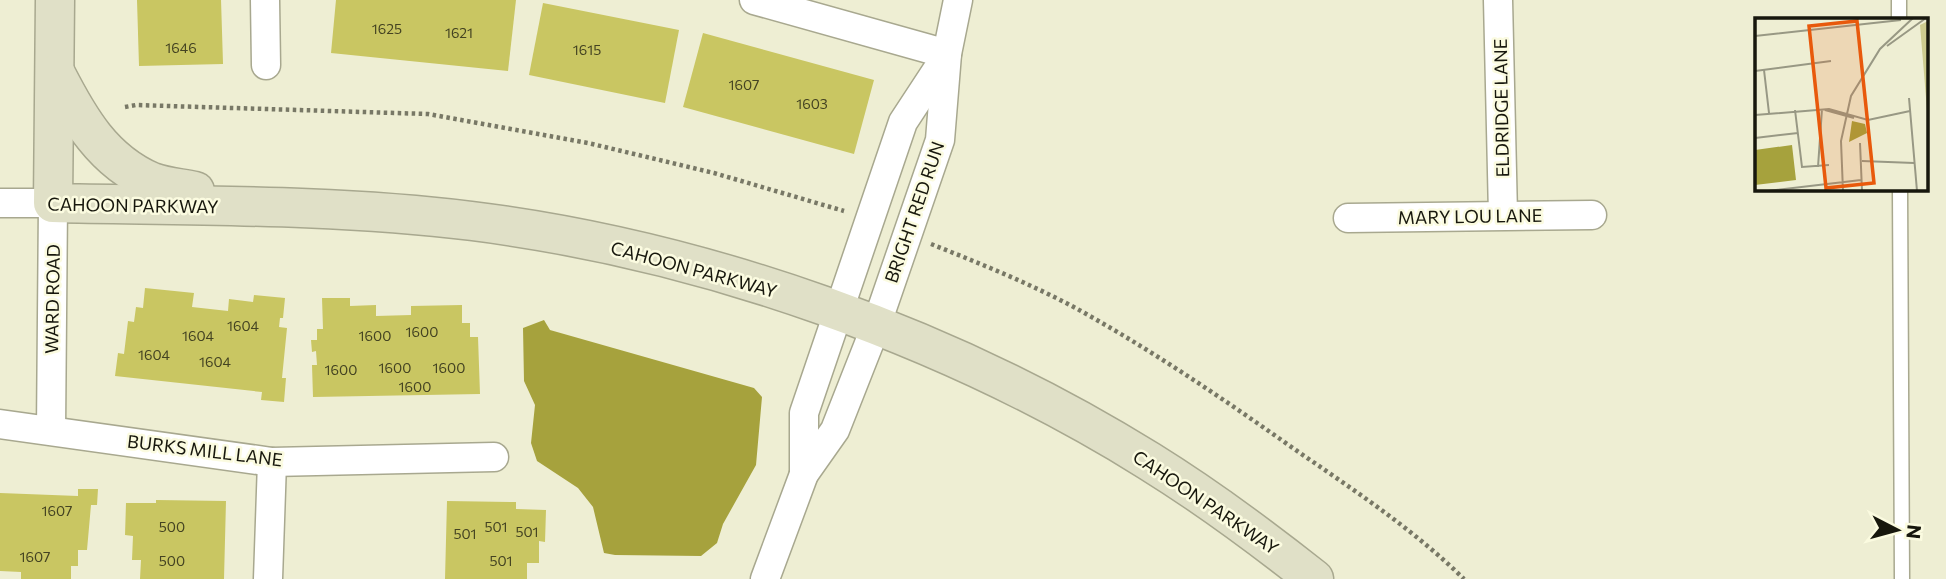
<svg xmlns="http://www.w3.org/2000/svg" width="1946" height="579" viewBox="0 0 1946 579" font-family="Commissioner,sans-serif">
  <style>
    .water { fill: #a6a23d }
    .building { fill: #c9c662 }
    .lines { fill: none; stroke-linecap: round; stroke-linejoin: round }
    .lane-casing { stroke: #a8a88f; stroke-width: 17 }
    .street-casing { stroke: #a8a88f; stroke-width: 31 }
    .secondary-casing { stroke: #a8a88f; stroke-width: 41 }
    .path { stroke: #787866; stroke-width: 4.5; stroke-dasharray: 3.5 3.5; stroke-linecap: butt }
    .lane { stroke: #fff; stroke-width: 14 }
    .street { stroke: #fff; stroke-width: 28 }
    .secondary { stroke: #e0e0c7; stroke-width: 38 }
    .labels { text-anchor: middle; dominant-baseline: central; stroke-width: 5; stroke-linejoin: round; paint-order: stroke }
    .number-label { font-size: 14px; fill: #444322 }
    .street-label { font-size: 18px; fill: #17170d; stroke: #fbfbe0 }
    .inset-road { fill: none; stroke: #989884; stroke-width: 2 }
    .view { fill: #e8590c; fill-opacity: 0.15; stroke: #e8590c; stroke-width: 3.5 }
    .inset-edge { fill: none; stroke: #17170d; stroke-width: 3.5 }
  </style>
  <rect width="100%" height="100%" fill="#eeeed3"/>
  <path class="water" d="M544,320L550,330L754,388L762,397L756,465L723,524L717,543L701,556L615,555L604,553L593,507L578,488L537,461L531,443L535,405L524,381L523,328Z"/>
  <g class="building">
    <path d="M137,0H221L223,64L139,66Z"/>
    <path d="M336,0H516L508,71L331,53Z"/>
    <path d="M543,3L679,30L665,103L529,75Z"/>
    <path d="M703,33L874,80L854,154L683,107Z"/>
    <path d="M145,288L194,293L192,307L228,311L229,299L253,302L254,295L285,298L283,318H280L279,327L287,328L282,378H286L284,402L261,400L262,392L115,376L118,353L124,354L128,321L134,322L136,307L143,308Z"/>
    <path d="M322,298H350V306L376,305V316L411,315V306L462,305V323H470V337H478L480,394L313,397L312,365H317L316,351L312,352L311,340H317V329H323Z"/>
    <path d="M78,489H98L97,505H91L87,550H78V566H71V579H21V572L0,571V493L78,496Z"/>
    <path d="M156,500L226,501L224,579H140L141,560H132L133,536L125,535L126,503H156Z"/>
    <path d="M447,501L516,502V509L546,510L545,542L539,541V563H527V579H445Z"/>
  </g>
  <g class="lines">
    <defs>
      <g id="lane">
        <path d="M1899,0V19"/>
        <path d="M1900,189L1902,579"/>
      </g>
      <g id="street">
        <path d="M265,0L266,65"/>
        <path d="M754,0L947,54"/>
        <path d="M1498,0L1503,215"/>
        <path d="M0,203H53L51,430"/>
        <path d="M1348,218L1592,215"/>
        <path d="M0,424L272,462L494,457"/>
        <path d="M804,474V413L903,122L945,58"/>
        <path d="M268,579L272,462"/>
        <path d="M765,579L804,474L835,430L876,326L940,140L947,54L958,0"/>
      </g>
      <g id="secondary">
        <path d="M55,0L53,203C192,206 334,204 472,221C704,250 950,337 1149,461C1207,497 1261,537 1314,579"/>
        <path d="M56,74C79,119 103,161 152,182C165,187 181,188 195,191"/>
      </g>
    </defs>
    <use href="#lane" class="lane-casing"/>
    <use href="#street" class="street-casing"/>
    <use href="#secondary" class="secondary-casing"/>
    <g class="path">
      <path d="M125,107L136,105L428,114L588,143L714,173L844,211"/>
      <path d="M931,244C981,264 1034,285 1081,311C1158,354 1229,403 1300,453C1357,492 1415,531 1464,579"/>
    </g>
    <use href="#lane" class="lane"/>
    <use href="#street" class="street"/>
    <use href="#secondary" class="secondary"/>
  </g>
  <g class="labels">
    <g class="number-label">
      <text x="387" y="28">1625</text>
      <text x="459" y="32">1621</text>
      <text x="181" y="47">1646</text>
      <text x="587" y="49">1615</text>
      <text x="744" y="84">1607</text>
      <text x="812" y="103">1603</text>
      <text x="243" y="325">1604</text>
      <text x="422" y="331">1600</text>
      <text x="198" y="335">1604</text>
      <text x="375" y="335">1600</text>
      <text x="154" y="354">1604</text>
      <text x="215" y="361">1604</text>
      <text x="395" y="367">1600</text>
      <text x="449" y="367">1600</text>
      <text x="341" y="369">1600</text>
      <text x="415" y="386">1600</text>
      <text x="57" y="510">1607</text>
      <text x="172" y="526">500</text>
      <text x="496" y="526">501</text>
      <text x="527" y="531">501</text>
      <text x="465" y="533">501</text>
      <text x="35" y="556">1607</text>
      <text x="172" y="560">500</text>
      <text x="501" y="560">501</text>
    </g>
    <g class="street-label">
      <text transform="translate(1501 108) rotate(-91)">ELDRIDGE LANE</text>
      <text transform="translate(133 205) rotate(1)">CAHOON PARKWAY</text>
      <text transform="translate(914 212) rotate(-71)">BRIGHT RED RUN</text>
      <text transform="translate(1470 216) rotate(-1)">MARY LOU LANE</text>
      <text transform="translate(694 269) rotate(15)">CAHOON PARKWAY</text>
      <text transform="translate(52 299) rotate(-89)">WARD ROAD</text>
      <text transform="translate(205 450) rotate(7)">BURKS MILL LANE</text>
      <text transform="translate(1206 502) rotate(34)">CAHOON PARKWAY</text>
    </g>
  </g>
  <g transform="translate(1755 18)">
    <rect width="173" height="173" fill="#eeeed3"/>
    <path d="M173,3V104L165,7Z" fill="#cdcb8e"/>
    <path d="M97,103L110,106L112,115L94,124ZM37,127L41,162L0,167V132Z" fill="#a6a23d"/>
    <path class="inset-road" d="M0,18L146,2M132,28L171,0M9,52L14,95M0,53L76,43M154,80L162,173M40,92L47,149L74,147M70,92L99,100M0,97L74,91L113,102L155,93M0,120L43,115M105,125L107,173M107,143L159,145M63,149L67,91M13,173L106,162M88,173L86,123L96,78L125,31L158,0"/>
    <path class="view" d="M102,3L119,165L71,170L54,8Z"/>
    <rect width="173" height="173" class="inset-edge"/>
  </g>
  <g transform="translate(1897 530) rotate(96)" stroke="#fbfbe0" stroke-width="5" paint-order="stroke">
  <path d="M0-5L12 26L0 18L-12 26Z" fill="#17170d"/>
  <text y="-10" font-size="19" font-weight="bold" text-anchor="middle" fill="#17170d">N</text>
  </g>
</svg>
